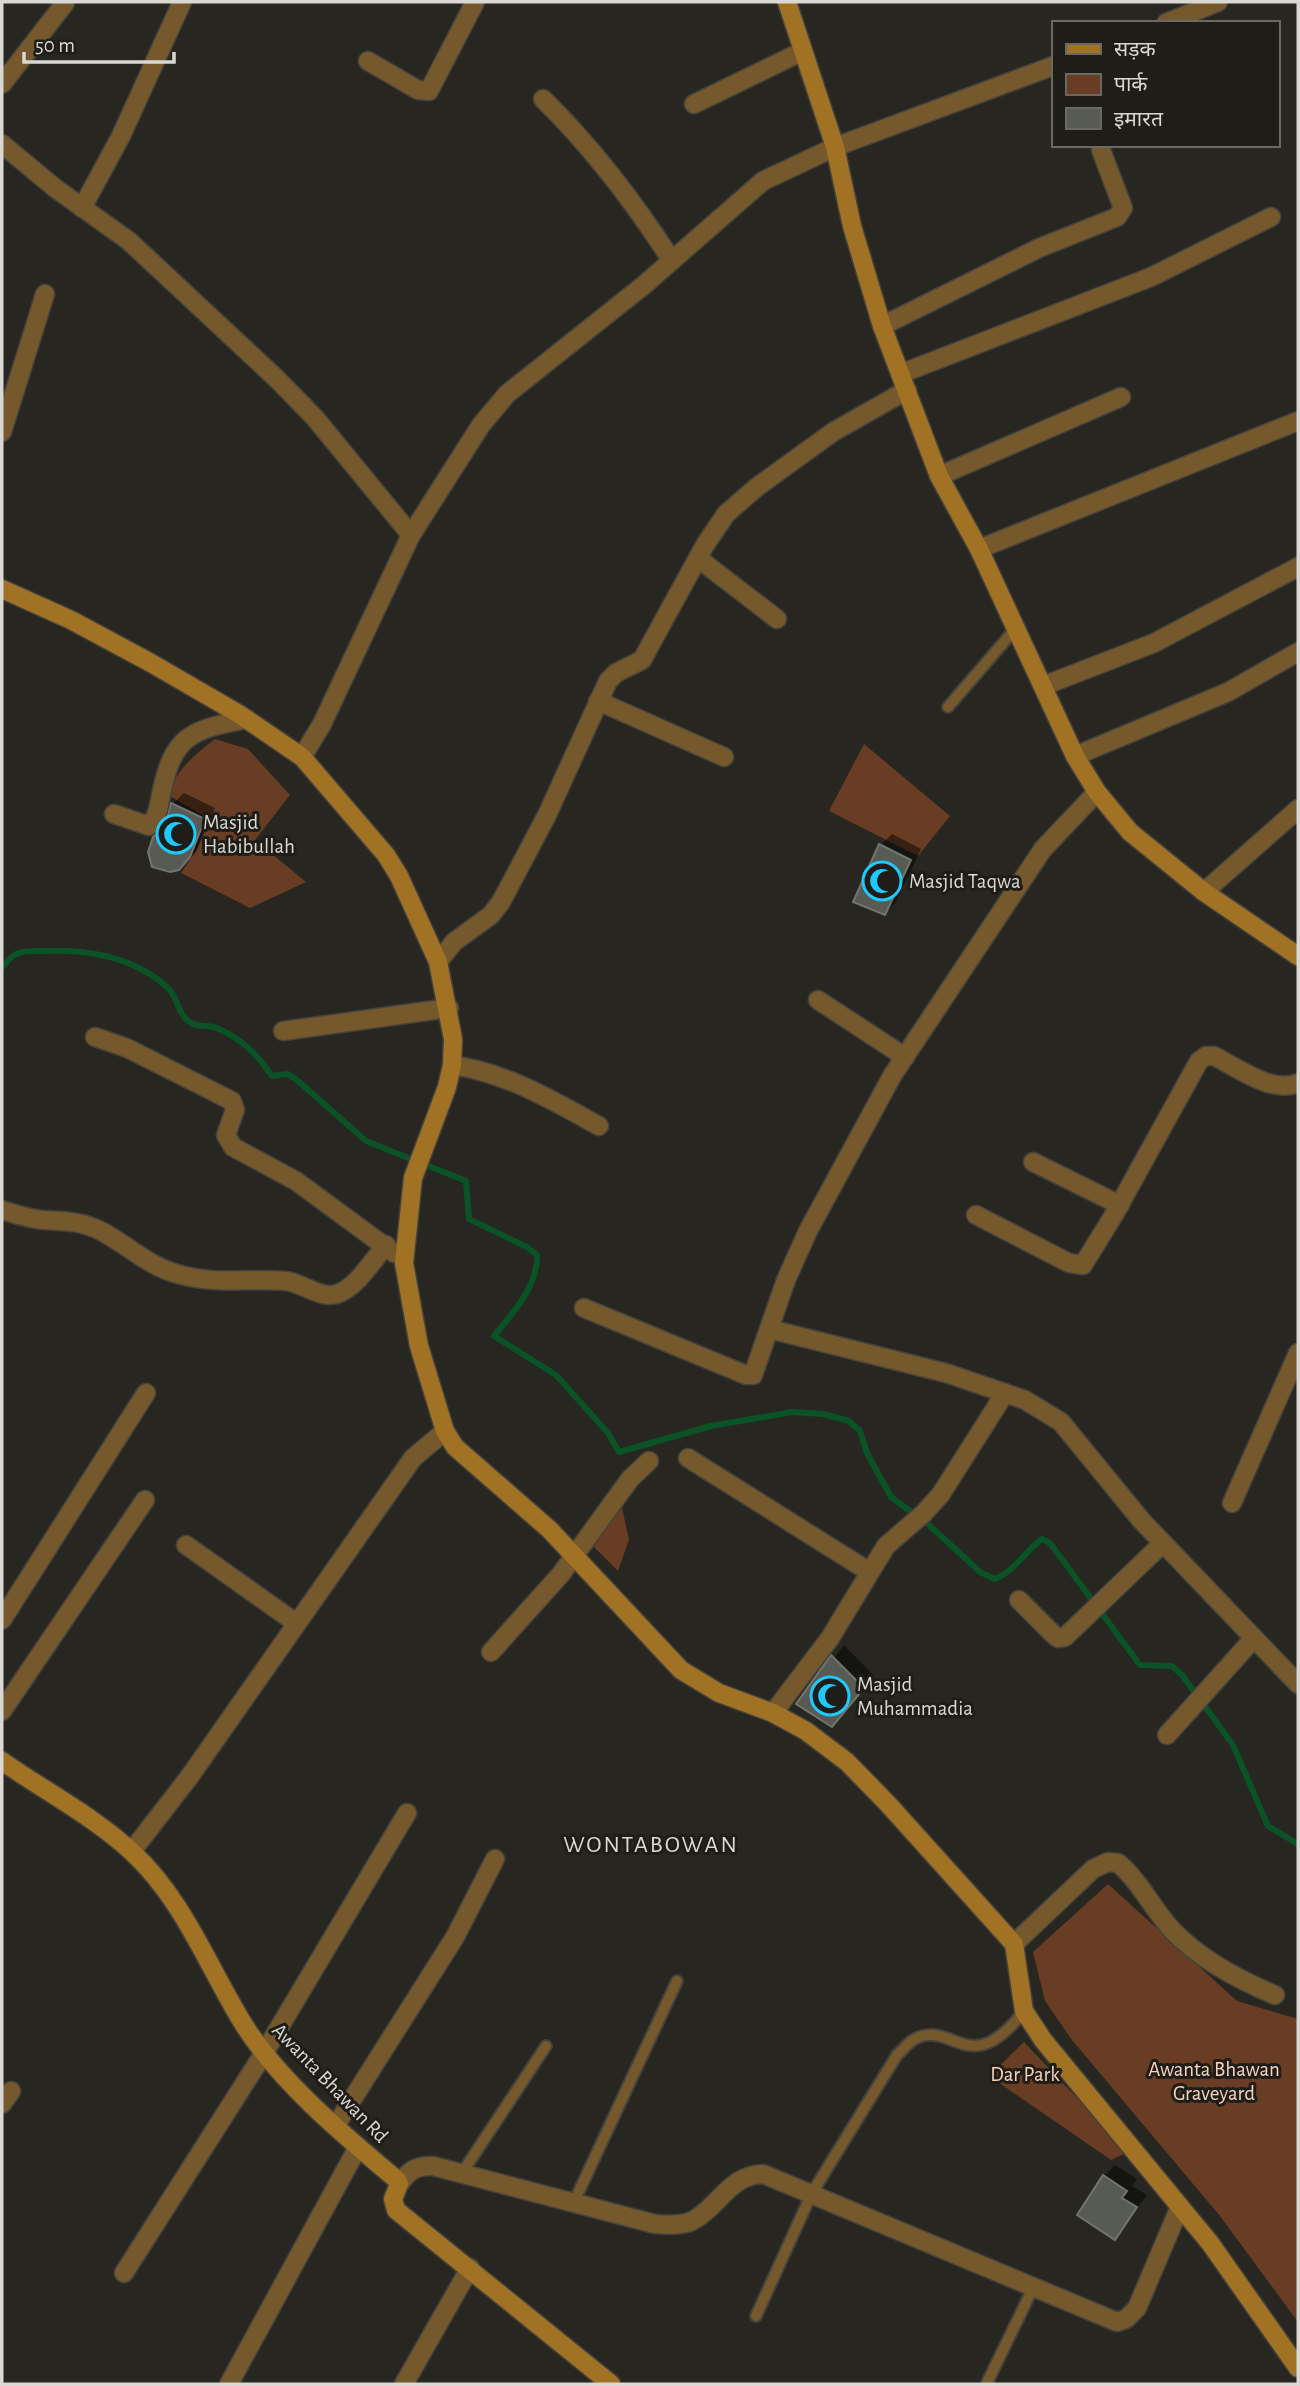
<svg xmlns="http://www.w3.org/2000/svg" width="1300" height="2386" viewBox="0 0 1300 2386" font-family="'Alegreya Sans','Noto Sans Devanagari',sans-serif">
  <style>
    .green { fill: #683d23 }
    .shadow { fill: #0007 }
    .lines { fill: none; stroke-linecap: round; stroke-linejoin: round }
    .stream { stroke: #095326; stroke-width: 6 }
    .building { fill: #585b54; stroke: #72756e; stroke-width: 2 }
    .lane-casing { stroke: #43423d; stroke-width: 14 }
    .street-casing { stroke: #43423d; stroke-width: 21 }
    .secondary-casing { stroke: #43423d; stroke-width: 21 }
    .lane { stroke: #75582b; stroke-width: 10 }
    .street { stroke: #75582b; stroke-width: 18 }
    .secondary { stroke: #a27224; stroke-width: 18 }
    .labels { text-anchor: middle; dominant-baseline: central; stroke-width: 6; stroke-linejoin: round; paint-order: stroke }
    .poi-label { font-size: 21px; fill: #d9d8d4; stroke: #1e1d17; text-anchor: start }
    .park-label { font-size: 21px; fill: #f9d2bd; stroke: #1e1d17 }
    .street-label { font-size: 21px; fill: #d9d8d4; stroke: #1e1d17 }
    .quarter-label { font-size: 24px; letter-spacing: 2px; fill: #d9d8d4; stroke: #1e1d17 }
  </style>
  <rect width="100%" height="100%" fill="#272620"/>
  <g class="green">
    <path d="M215,739L248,749L290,795L255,840L306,882L250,908L181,873L197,849L208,818L168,795C176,770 194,755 215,739Z"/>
    <path d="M864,744L950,816L918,856L829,811Z"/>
    <path d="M621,1503L629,1540L618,1571L594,1547Z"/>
    <path d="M1108,1884L1237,2001L1298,2019V2322L1220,2216L1072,2040L1045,2001L1033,1952Z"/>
    <path d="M1024,2042L1128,2152L1111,2160L989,2076Z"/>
  </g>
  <g class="shadow">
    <path d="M184,793L215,808L196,852L184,863L168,821L173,804Z"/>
    <path d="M892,834L921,849L896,902L885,913L881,845Z"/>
    <path d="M844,1645L874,1676L843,1714L798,1704Z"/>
    <path d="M1115,2165L1137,2179L1132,2186L1147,2195L1115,2238L1104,2176Z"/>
  </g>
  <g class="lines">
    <path class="stream" d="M2,967C7,964 8,959 13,956C21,950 34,951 44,951C89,949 134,956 168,988C177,996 177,1011 187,1020C197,1029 206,1024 217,1028C242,1039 257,1054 272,1076L288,1074L297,1080L366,1141L466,1181L469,1219L527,1247L537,1255C538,1286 513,1313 494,1336L556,1375L608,1433L619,1452L711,1426L792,1412L823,1414L849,1421L860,1431L867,1453L891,1497L929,1525L980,1572L995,1579C1015,1571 1025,1551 1042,1539L1050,1543L1140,1665L1172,1666L1182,1675L1233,1745L1268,1826L1298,1844"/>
  </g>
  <g class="building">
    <path d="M171,803L205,819L190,857L179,870L170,872L152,867L148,852L153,837L166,821Z"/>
    <path d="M879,844L911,860L885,915L853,902Z"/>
    <path d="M831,1655L864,1688L832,1727L796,1704Z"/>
    <path d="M1103,2175L1127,2191L1122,2198L1137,2207L1115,2240L1077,2215Z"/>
  </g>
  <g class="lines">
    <defs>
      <g id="lane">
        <path d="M948,707L1016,628"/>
        <path d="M462,2173L546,2046"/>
        <path d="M574,2202L677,1981"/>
        <path d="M756,2316L812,2193L897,2055C902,2051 908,2043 913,2040C953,2017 968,2083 1024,2011"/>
        <path d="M987,2383L1033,2288"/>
      </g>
      <g id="street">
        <path d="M1166,23L1218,2"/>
        <path d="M368,61L418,90L429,91L475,2"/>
        <path d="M2,84L65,3"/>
        <path d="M543,99C593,148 634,202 672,261"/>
        <path d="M694,104L803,51"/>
        <path d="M2,144L55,188L129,241L278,380L315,418L411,535"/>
        <path d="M82,208L121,136L182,2"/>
        <path d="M882,326L1039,248L1117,217L1123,208L1101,150"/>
        <path d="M900,374L1151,277L1271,217"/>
        <path d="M2,432L45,294"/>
        <path d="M939,476L1121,397"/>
        <path d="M979,549L1298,421"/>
        <path d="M699,559L777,619"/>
        <path d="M1043,686L1154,643L1298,567"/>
        <path d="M598,701L724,757"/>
        <path d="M1075,756L1228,692L1298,652"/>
        <path d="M302,757L322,724L411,535L481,425L507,394L644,285L763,181L835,147L1053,66"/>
        <path d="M114,814L149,826C157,818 159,806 161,795C173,736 189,730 247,719"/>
        <path d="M1204,892L1298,809"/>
        <path d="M438,962L454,942L491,915L501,902L547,815L608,681L616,673L642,660L705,545L726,514L757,487L833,432L907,390"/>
        <path d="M818,1000L905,1057"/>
        <path d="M283,1031L449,1008"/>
        <path d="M95,1037L127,1048L232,1101L235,1110L226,1135L233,1147L296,1181L394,1253"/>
        <path d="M452,1065C507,1073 552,1100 599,1126"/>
        <path d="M1033,1162L1120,1205"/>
        <path d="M2,1210C15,1214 30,1219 43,1220C63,1221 82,1221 101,1231C133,1248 151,1270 190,1277C223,1284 255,1278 286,1281C302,1283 321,1299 337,1294C356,1288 373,1260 386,1245"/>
        <path d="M976,1215L1069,1263L1083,1265L1115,1213L1199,1061L1206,1056H1214C1238,1068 1272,1094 1298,1083"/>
        <path d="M584,1308L746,1375H753L786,1280L808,1231L892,1076L1043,849L1097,792"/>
        <path d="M769,1329L946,1373L1025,1400L1061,1422L1141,1520L1298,1684"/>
        <path d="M688,1458L868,1571"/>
        <path d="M1232,1503L1298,1353"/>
        <path d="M186,1545L296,1623"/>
        <path d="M1019,1600L1053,1634L1058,1638L1065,1637L1163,1543"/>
        <path d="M2,1620L146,1393"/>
        <path d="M491,1652L561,1574L630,1479L649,1461"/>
        <path d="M2,1711L145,1500"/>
        <path d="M773,1713L830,1638L886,1546L924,1513L941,1494L1005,1393"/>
        <path d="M1167,1735L1254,1638"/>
        <path d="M132,1851L190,1776L413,1458L445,1431"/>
        <path d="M1014,1944L1093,1869L1108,1862L1118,1863C1140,1881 1153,1910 1173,1931C1200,1959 1239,1980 1275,1995"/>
        <path d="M2,2104L11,2091"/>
        <path d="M336,2125L455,1937L495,1859"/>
        <path d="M399,2184C409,2171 416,2165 433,2166L655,2224C667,2225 683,2226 694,2220C720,2205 730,2175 763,2174L1117,2322L1126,2319L1137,2308L1179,2209"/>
        <path d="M124,2273L264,2053L407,1813"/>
        <path d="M229,2384L358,2147"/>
        <path d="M404,2384L470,2268"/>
      </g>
      <g id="secondary">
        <path d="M787,2L835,147L852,226L882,326L939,476L979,549L1075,756L1097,792L1130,832L1204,892L1298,956"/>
        <path d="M2,589L71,620L151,663L239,714L302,757L386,855L399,876L438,962L453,1039L452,1065L447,1087L413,1178L404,1263L419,1346L445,1431L455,1447L550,1530L681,1670L719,1693L773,1713L806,1731L847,1762L888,1804L1014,1944L1024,2011L1043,2040L1210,2243L1298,2368"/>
        <path d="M2,1761C43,1790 96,1818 132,1852C184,1900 208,1967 244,2025C281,2083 345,2136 397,2180L399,2184L393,2199L396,2210L611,2384"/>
      </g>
    </defs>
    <use href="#lane" class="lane-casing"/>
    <use href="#street" class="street-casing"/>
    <use href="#secondary" class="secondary-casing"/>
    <use href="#lane" class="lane"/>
    <use href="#street" class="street"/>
    <use href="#secondary" class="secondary"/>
  </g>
  <defs>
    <symbol id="mosque-ring" viewBox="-11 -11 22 22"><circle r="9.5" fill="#1e1d17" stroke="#1dc9fd" stroke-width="1.5"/><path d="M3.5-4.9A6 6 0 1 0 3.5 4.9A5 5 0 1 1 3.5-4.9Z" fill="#1dc9fd"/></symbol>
  </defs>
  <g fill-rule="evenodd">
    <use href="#mosque-ring" x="154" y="812" width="44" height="44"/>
    <use href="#mosque-ring" x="860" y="859" width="44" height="44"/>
    <use href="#mosque-ring" x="808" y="1674" width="44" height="44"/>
  </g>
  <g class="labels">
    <g class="poi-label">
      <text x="203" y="822">Masjid<tspan x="203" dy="24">Habibullah</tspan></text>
      <text x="909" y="881">Masjid Taqwa</text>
      <text x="857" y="1684">Masjid<tspan x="857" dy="24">Muhammadia</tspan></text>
    </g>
    <g class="park-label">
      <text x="1214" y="2069">Awanta Bhawan<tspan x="1214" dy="24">Graveyard</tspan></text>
      <text x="1025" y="2074">Dar Park</text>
    </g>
    <g class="street-label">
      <text transform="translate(330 2083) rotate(46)">Awanta Bhawan Rd</text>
    </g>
    <g class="quarter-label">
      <text x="651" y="1845">WONTABOWAN</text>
    </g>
  </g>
  <rect width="1300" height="2386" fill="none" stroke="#d9d8d4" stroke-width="7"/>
  <rect x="1052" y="21" width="228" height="126" fill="#1e1d17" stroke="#696863" stroke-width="2"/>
  <rect x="1066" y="44" width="35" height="10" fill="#a27224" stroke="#696863" stroke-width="2"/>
  <text x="1114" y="56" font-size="21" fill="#d9d8d4">सड़क</text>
  <rect x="1066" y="74" width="35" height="21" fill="#683d23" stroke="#696863" stroke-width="2"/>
  <text x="1114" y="91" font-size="21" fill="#d9d8d4">पार्क</text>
  <rect x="1066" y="108" width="35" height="21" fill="#585b54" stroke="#696863" stroke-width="2"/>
  <text x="1114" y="126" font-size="21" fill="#d9d8d4">इमारत</text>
  <path d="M24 52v10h150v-10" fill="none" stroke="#d9d8d4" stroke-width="3.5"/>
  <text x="35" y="52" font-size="21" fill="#d9d8d4" stroke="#1e1d17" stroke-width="5" paint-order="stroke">50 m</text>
</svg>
